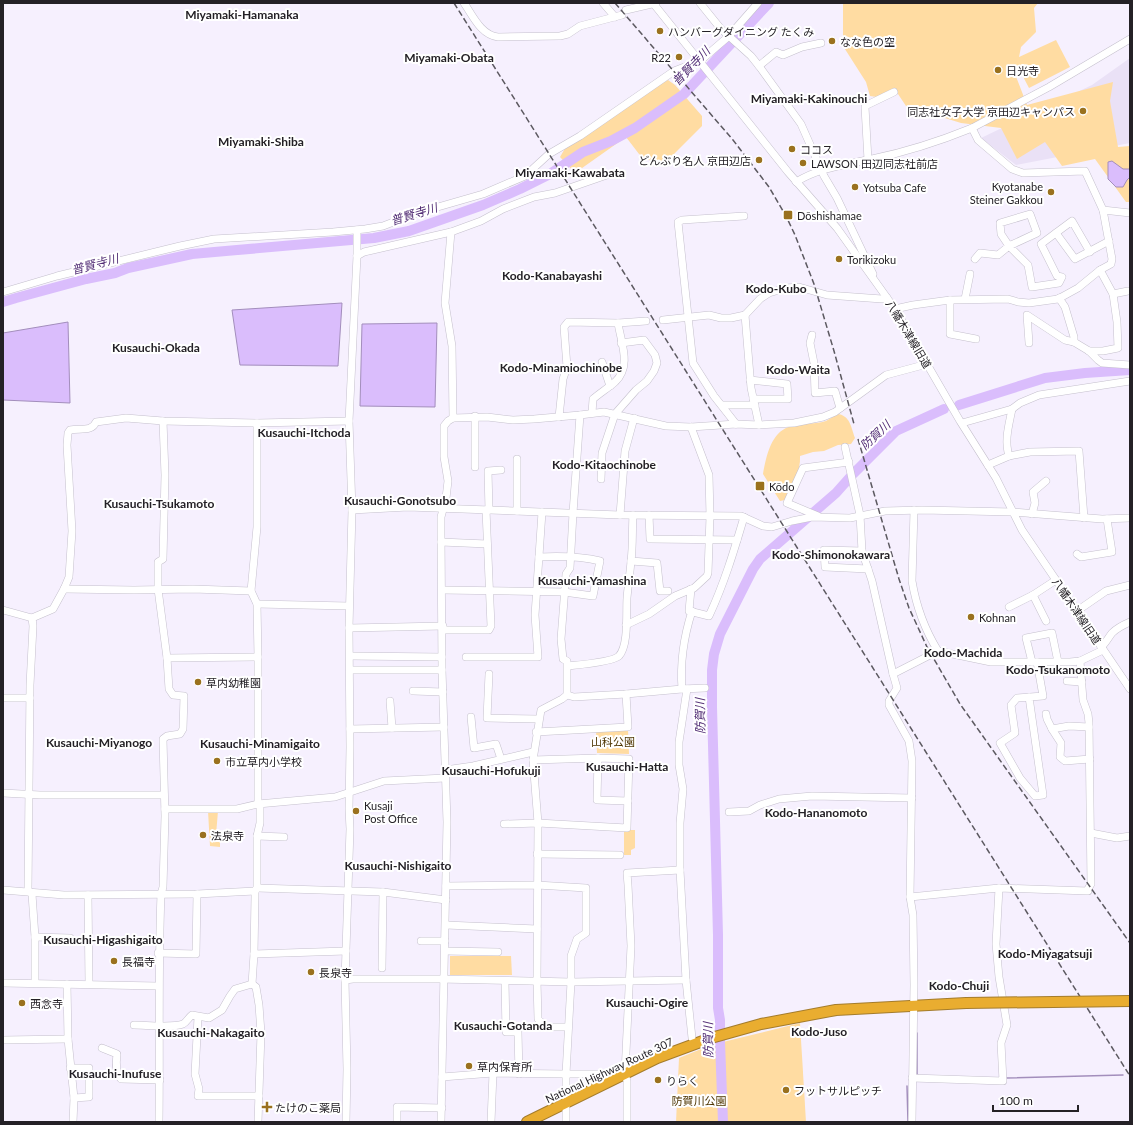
<svg xmlns="http://www.w3.org/2000/svg" width="1133" height="1125" viewBox="0 0 1133 1125" font-family="Lato,'Noto Sans JP',sans-serif">
  <style>
    .built { fill: #eae1f6 }
    .green { fill: #ffdca2 }
    .water { fill: #dabdfc; stroke: #a38ebc }
    .lines { fill: none; stroke-linecap: round; stroke-linejoin: round }
    .stream { stroke: #a38ebc; stroke-width: 1.5 }
    .river { stroke: #dabdfc; stroke-width: 10 }
    .minor-casing { stroke: #c5c0cd; stroke-width: 8 }
    .highway-casing { stroke: #a47c2c; stroke-width: 12 }
    .minor { stroke: #fff; stroke-width: 7 }
    .highway { stroke: #e9ad30; stroke-width: 10 }
    .rail { stroke: #5c5960; stroke-width: 1.5; stroke-dasharray: 6 3; stroke-linecap: butt }
    .highway-bridge-casing { stroke: #a47c2c; stroke-width: 12; stroke-linecap: butt }
    .highway-bridge { stroke: #e9ad30; stroke-width: 10 }
    .poi-dot { fill: #9a711e; stroke: #fff; stroke-width: 1.5 }
    .labels { text-anchor: middle; dominant-baseline: central; stroke-width: 4; stroke-linejoin: round; paint-order: stroke }
    .poi-label { font-size: 11px; fill: #242126; stroke: #fff; text-anchor: start }
    .street-label { font-size: 11px; fill: #242126; stroke: #fff }
    .park-label { font-size: 11px; fill: #4d3400; stroke: #fff }
    .neighbourhood-label { font-size: 12px; font-weight: bold; fill: #242126; stroke: #fff }
    .water-label { font-size: 12px; font-style: italic; fill: #522d75; stroke: #fff }
  </style>
  <rect width="100%" height="100%" fill="#f6f0fe"/>
  <path class="built" d="M1130,58V143L1016,165L981,138L1092,85Z"/>
  <g class="green">
    <path d="M843,3H1038L1034,8L1036,32L1021,47L1019,57L1056,40L1070,67L1029,88L1017,65L1015,74L1027,105L1113,82L1110,101L1118,147L1130,146V202H1126L1095,159L1062,166L1045,142L1017,159L1001,128L961,123L906,106L896,91L877,97L870,96L866,82L843,46Z"/>
    <path d="M668,80L675,85L702,116V126L674,154L656,164L639,154L626,137L575,173L560,157L567,145L639,95Z"/>
    <path d="M837,414C850,415 851,427 855,438L851,444L838,445L824,451L813,452L800,456C801,471 792,488 785,500L780,501L763,474C766,458 770,436 786,428C798,422 814,425 826,421C830,419 834,416 837,414Z"/>
    <path d="M628,729L629,754L597,753L596,730Z"/>
    <path d="M208,811H218L216,835H220V847L210,846Z"/>
    <path d="M624,830H635V848L631,850V855H624Z"/>
    <path d="M450,956H511L512,975H450Z"/>
    <path d="M800,1023L806,1122H726L723,1042Z"/>
    <path d="M718,1043L721,1122H676L679,1058L711,1045Z"/>
  </g>
  <g class="water">
    <path d="M1112,161L1123,169H1130V177L1127,180L1123,187H1116L1108,179V162Z"/>
    <path d="M342,303L338,366L240,365L232,310Z"/>
    <path d="M68,322L70,403L3,400V333Z"/>
    <path d="M437,323L435,407L360,406L362,324Z"/>
  </g>
  <g class="lines">
    <g class="stream">
      <path d="M917,1033V1074L919,1076"/>
      <path d="M1005,1078L1123,1075"/>
      <path d="M907,1086L908,1122"/>
    </g>
    <g class="river">
      <path d="M3,302L16,298L86,279L115,273L128,268L192,254L374,238L409,231L483,205L520,189L550,174L583,152L611,141L635,128L684,94L769,3"/>
      <path d="M959,405L1045,378L1085,373L1130,370"/>
      <path d="M723,1122L720,1042V1020L718,1008V935L712,707V670L714,654L720,634L753,569L760,559L836,493L852,475L896,431L944,409"/>
    </g>
    <defs>
      <g id="minor">
        <path d="M464,3C473,16 481,35 498,37L560,36L568,34L580,26L622,15"/>
        <path d="M603,3L615,17"/>
        <path d="M653,3L788,172L837,228L895,309L960,421L996,478L1022,530L1130,689"/>
        <path d="M700,3L721,29L751,56L759,66L801,124L824,176L837,198L873,274"/>
        <path d="M626,10L656,3"/>
        <path d="M759,66L776,52L783,55L802,47L821,43"/>
        <path d="M868,160L865,107L867,105L894,92"/>
        <path d="M796,182C820,167 846,165 872,159C906,152 940,141 972,128L1049,87L1130,39"/>
        <path d="M1103,210L1130,213"/>
        <path d="M451,232L445,303L452,346L453,418"/>
        <path d="M1056,233L1075,259L1109,241"/>
        <path d="M357,256L364,252L451,232L481,221L503,209L534,197L555,193L607,175"/>
        <path d="M975,259L980,253L998,255L1009,246L1037,233L1030,214L1000,223L1001,234L1009,246L1028,265L1032,287L1059,283L1062,277L1057,276L1041,244L1072,221L1090,252"/>
        <path d="M3,292L57,276L180,246L214,239L333,232L365,229L383,226L417,213L483,194L525,176L549,154L580,136L674,71L700,61L729,36L758,3"/>
        <path d="M1113,294L1128,291"/>
        <path d="M1059,298L1065,307L1074,337V342"/>
        <path d="M965,299L970,274"/>
        <path d="M950,300V334L976,339"/>
        <path d="M895,309L913,305L950,300L1008,299L1018,302L1029,303L1058,299L1078,288L1100,270L1111,264L1112,259L1103,210L1085,171L1023,173L1012,169L978,140L972,128"/>
        <path d="M745,315L751,388L759,425"/>
        <path d="M663,320L709,315L721,318H731L745,315L760,299L769,293L786,288L799,287L827,295L882,299L887,298"/>
        <path d="M812,335L810,343L814,363L815,393L835,391L840,408"/>
        <path d="M1029,343L1027,315L1065,340L1074,342L1089,351L1098,360L1102,363L1130,365"/>
        <path d="M1089,351H1103L1118,348L1117,322L1113,294L1100,270"/>
        <path d="M602,362L610,386"/>
        <path d="M750,380L787,384L788,399H753"/>
        <path d="M722,405H755"/>
        <path d="M592,413L593,399C600,393 608,388 615,382C632,366 621,343 618,323"/>
        <path d="M475,416V467"/>
        <path d="M559,417L563,379L567,367L564,327L568,322L618,323L646,321"/>
        <path d="M257,423V527L251,591L257,604L258,657V804"/>
        <path d="M962,423L1012,409L1020,403L1039,395L1130,381"/>
        <path d="M736,424L714,396L693,363L678,222L682,220L744,216"/>
        <path d="M845,447L860,515L862,551L872,581L893,674L897,688L889,701V705L909,741L912,761L910,897L913,915L914,985L912,1122"/>
        <path d="M1009,456C1004,440 1009,425 1012,409"/>
        <path d="M517,459V511"/>
        <path d="M988,465L1009,456L1030,452L1079,451L1084,518"/>
        <path d="M601,479L602,453L615,414L636,390L647,381L654,371L657,363L655,355L644,340L621,343"/>
        <path d="M352,510L408,507L620,515L741,516L763,526L772,527L792,521L812,517L850,518L885,511L922,510L1013,512L1102,519L1130,518"/>
        <path d="M489,510L488,471L501,470"/>
        <path d="M914,510L912,581C916,605 925,630 938,651L991,662H1070L1080,661L1103,650"/>
        <path d="M1032,514L1035,503L1033,492L1046,481"/>
        <path d="M620,515L625,451L634,418"/>
        <path d="M649,515L650,539L737,540"/>
        <path d="M818,516L787,503L803,468L849,462"/>
        <path d="M441,542L487,544"/>
        <path d="M862,551L824,550L825,567L868,569"/>
        <path d="M1077,554L1081,557L1112,552L1107,519"/>
        <path d="M631,561L657,563L660,591H668"/>
        <path d="M64,589L134,590L193,589L251,591"/>
        <path d="M691,589L689,611L709,616C724,584 734,551 744,517"/>
        <path d="M442,590L564,592L593,596L600,561C580,556 560,556 539,557"/>
        <path d="M1033,595L1046,621"/>
        <path d="M257,604L349,606"/>
        <path d="M1009,607L1033,595L1056,580"/>
        <path d="M3,610L32,618L53,609L64,589L69,577L72,531L67,445L68,433L70,430C80,428 92,432 96,422L126,418L163,421L257,423L349,421"/>
        <path d="M692,611C684,636 680,663 682,689L705,688"/>
        <path d="M1077,611L1106,591L1130,585"/>
        <path d="M32,618L33,626L30,685L28,890L32,894L35,937V983"/>
        <path d="M626,625L649,614L675,596L694,588L707,576L708,573L710,516L709,475L691,427"/>
        <path d="M349,628L443,626"/>
        <path d="M443,630H489L491,626L486,510"/>
        <path d="M1101,647C1106,643 1108,638 1112,633C1117,628 1123,625 1130,622"/>
        <path d="M350,656L442,657"/>
        <path d="M466,657H538L535,615L542,512"/>
        <path d="M167,658L258,657"/>
        <path d="M1032,662L1026,638L1052,633L1058,662"/>
        <path d="M568,666C577,665 613,662 619,656C629,645 626,612 627,598C628,586 630,574 631,561C633,546 632,530 633,515"/>
        <path d="M350,670H442"/>
        <path d="M489,674L487,718L538,719"/>
        <path d="M893,674L938,651"/>
        <path d="M1067,681L1082,682"/>
        <path d="M413,691L443,692"/>
        <path d="M567,695L574,697L626,694L682,689"/>
        <path d="M1029,697L1043,795L1035,796L1020,778L1000,743L1015,733L1011,705L1017,698L1043,696L1037,662"/>
        <path d="M3,698H30"/>
        <path d="M390,701L392,728"/>
        <path d="M1046,714L1047,719L1052,729L1069,726L1089,727"/>
        <path d="M471,717L474,748L496,744L501,759"/>
        <path d="M350,729L444,727"/>
        <path d="M1052,729L1061,743L1060,757L1065,761L1090,759"/>
        <path d="M536,732L628,727L626,694"/>
        <path d="M598,758L597,800L628,801"/>
        <path d="M445,770L473,766L533,752"/>
        <path d="M3,793L40,795H164"/>
        <path d="M165,809H237L258,804L335,797L384,781L445,778"/>
        <path d="M729,812L749,811L760,805L779,799L812,796L912,798"/>
        <path d="M504,824L538,823L627,828L629,759L598,758L533,760"/>
        <path d="M1091,833L1117,838L1130,836"/>
        <path d="M257,836L284,837"/>
        <path d="M537,854L620,855"/>
        <path d="M446,886L537,885L586,888V933L577,939L571,956V982L566,1074V1122"/>
        <path d="M257,888L383,892L446,900"/>
        <path d="M3,890L64,895L197,894L255,891"/>
        <path d="M88,895L89,984"/>
        <path d="M910,897L999,888L1088,891V889L1091,884L1089,723L1088,714L1083,700L1080,661"/>
        <path d="M446,925L537,929"/>
        <path d="M35,937L70,938"/>
        <path d="M421,941H445"/>
        <path d="M445,951L498,952"/>
        <path d="M158,953L196,954L197,894"/>
        <path d="M254,954L346,951"/>
        <path d="M382,968L383,892"/>
        <path d="M345,980L353,979H439L571,982L686,980L680,870V823L683,789L679,765V742L687,689"/>
        <path d="M686,980L692,1038"/>
        <path d="M505,981L506,1032H518L519,1074"/>
        <path d="M3,983L158,986"/>
        <path d="M67,984L68,1039L74,1098L73,1122"/>
        <path d="M252,984L254,954L255,896V891L257,888V836L260,823V804"/>
        <path d="M252,984L256,987L259,1005L261,1033L258,1122"/>
        <path d="M198,1017L195,1074L199,1089L198,1096H259"/>
        <path d="M134,1025C146,1025 173,1028 183,1024C187,1022 188,1018 192,1015L209,1018L222,1010L230,996L235,989L252,984"/>
        <path d="M568,1027H546L538,1019L537,981L538,823L533,760L541,710L562,699L567,695V661L563,659L561,639L566,574L570,568L573,513L580,415"/>
        <path d="M3,1040L68,1039"/>
        <path d="M102,1048L117,1054C116,1062 115,1073 121,1079L160,1080"/>
        <path d="M70,1068H89V1097L74,1098"/>
        <path d="M442,1077L493,1073L566,1074H622"/>
        <path d="M912,1078L1003,1081L1001,1043L1007,1025L999,977L996,944L999,888"/>
        <path d="M159,1122C160,1046 158,970 161,894L163,887L165,816L163,739L167,736L180,734L183,729L184,696L173,695L169,689L167,658L158,589V562L163,559L165,475L163,421"/>
        <path d="M346,1122L347,1069L345,980L350,829L349,809L350,747L349,628L352,510L349,421L357,256V230"/>
        <path d="M397,1122V1107L442,1108"/>
        <path d="M441,1122L447,822L442,670L441,535V517L446,498L448,481L444,457V426L448,421L453,418L487,417L513,420L534,419L580,415L604,412L666,426L691,427L736,424L759,425L794,423L823,417L835,412L886,375L927,364"/>
        <path d="M491,1122L493,1073"/>
        <path d="M627,1122V1081L625,1074L631,946L628,885L627,873L680,870"/>
      </g>
      <path id="highway" d="M527,1122L657,1058L711,1038L761,1024L836,1010L966,1003"/>
    </defs>
    <use href="#minor" class="minor-casing"/>
    <use href="#highway" class="highway-casing"/>
    <use href="#minor" class="minor"/>
    <use href="#highway" class="highway"/>
    <g class="rail">
      <path d="M454,3L1130,1076"/>
      <path d="M615,3L733,140L769,187L786,216L795,235L814,284L834,351L854,424"/>
      <path d="M858,439L899,579L909,608L927,647L960,704L1130,943"/>
    </g>
    <defs>
      <path id="highway-bridge" d="M966,1003L1130,1001"/>
    </defs>
    <use href="#highway-bridge" class="highway-bridge-casing"/>
    <use href="#highway-bridge" class="highway-bridge"/>
  </g>
  <g class="poi-dot">
    <circle cx="660" cy="31" r="4"/>
    <circle cx="832" cy="41" r="4"/>
    <circle cx="679" cy="57" r="4"/>
    <circle cx="998" cy="70" r="4"/>
    <circle cx="1083" cy="111" r="4"/>
    <circle cx="792" cy="149" r="4"/>
    <circle cx="759" cy="160" r="4"/>
    <circle cx="803" cy="163" r="4"/>
    <circle cx="855" cy="187" r="4"/>
    <circle cx="1051" cy="192" r="4"/>
    <rect x="783" y="210" width="10" height="10" rx="2"/>
    <circle cx="839" cy="259" r="4"/>
    <rect x="755" y="481" width="10" height="10" rx="2"/>
    <circle cx="971" cy="617" r="4"/>
    <circle cx="198" cy="682" r="4"/>
    <circle cx="217" cy="761" r="4"/>
    <circle cx="356" cy="811" r="4"/>
    <circle cx="203" cy="835" r="4"/>
    <circle cx="114" cy="961" r="4"/>
    <circle cx="311" cy="972" r="4"/>
    <circle cx="22" cy="1003" r="4"/>
    <circle cx="469" cy="1066" r="4"/>
    <circle cx="658" cy="1080" r="4"/>
    <circle cx="786" cy="1090" r="4"/>
    <path d="M265 1101h4v4h4v4h-4v4h-4v-4h-4v-4h4z"/>
  </g>
  <g class="labels">
    <g class="poi-label">
      <text x="668" y="31">ハンバーグダイニング たくみ</text>
      <text x="840" y="41">なな色の空</text>
      <text x="671" y="57" text-anchor="end">R22</text>
      <text x="1006" y="70">日光寺</text>
      <text x="1075" y="111" text-anchor="end">同志社女子大学 京田辺キャンパス</text>
      <text x="800" y="149">ココス</text>
      <text x="751" y="160" text-anchor="end">どんぶり名人 京田辺店</text>
      <text x="811" y="163">LAWSON 田辺同志社前店</text>
      <text x="1043" y="186" text-anchor="end">Kyotanabe<tspan x="1043" dy="13">Steiner Gakkou</tspan></text>
      <text x="863" y="187">Yotsuba Cafe</text>
      <text x="797" y="215">Dōshishamae</text>
      <text x="847" y="259">Torikizoku</text>
      <text x="769" y="486">Kōdo</text>
      <text x="979" y="617">Kohnan</text>
      <text x="206" y="682">草内幼稚園</text>
      <text x="225" y="761">市立草内小学校</text>
      <text x="364" y="805">Kusaji<tspan x="364" dy="13">Post Office</tspan></text>
      <text x="211" y="835">法泉寺</text>
      <text x="122" y="961">長福寺</text>
      <text x="319" y="972">長泉寺</text>
      <text x="30" y="1003">西念寺</text>
      <text x="477" y="1066">草内保育所</text>
      <text x="666" y="1080">りらく</text>
      <text x="794" y="1090">フットサルピッチ</text>
      <text x="275" y="1107">たけのこ薬局</text>
    </g>
    <g class="street-label">
      <text transform="translate(909 334) rotate(59)">八幡木津線旧道</text>
      <text transform="translate(1077 611) rotate(56)">八幡木津線旧道</text>
      <text transform="translate(609 1070) rotate(-25)">National Highway Route 307</text>
    </g>
    <g class="park-label">
      <text x="613" y="741">山科公園</text>
      <text x="699" y="1100">防賀川公園</text>
    </g>
    <g class="neighbourhood-label">
      <text x="242" y="14">Miyamaki-Hamanaka</text>
      <text x="449" y="57">Miyamaki-Obata</text>
      <text x="809" y="98">Miyamaki-Kakinouchi</text>
      <text x="261" y="141">Miyamaki-Shiba</text>
      <text x="570" y="172">Miyamaki-Kawabata</text>
      <text x="552" y="275">Kodo-Kanabayashi</text>
      <text x="776" y="288">Kodo-Kubo</text>
      <text x="156" y="347">Kusauchi-Okada</text>
      <text x="561" y="367">Kodo-Minamiochinobe</text>
      <text x="798" y="369">Kodo-Waita</text>
      <text x="304" y="432">Kusauchi-Itchoda</text>
      <text x="604" y="464">Kodo-Kitaochinobe</text>
      <text x="400" y="500">Kusauchi-Gonotsubo</text>
      <text x="159" y="503">Kusauchi-Tsukamoto</text>
      <text x="831" y="554">Kodo-Shimonokawara</text>
      <text x="592" y="580">Kusauchi-Yamashina</text>
      <text x="963" y="652">Kodo-Machida</text>
      <text x="1058" y="669">Kodo-Tsukanomoto</text>
      <text x="99" y="742">Kusauchi-Miyanogo</text>
      <text x="260" y="743">Kusauchi-Minamigaito</text>
      <text x="627" y="766">Kusauchi-Hatta</text>
      <text x="491" y="770">Kusauchi-Hofukuji</text>
      <text x="816" y="812">Kodo-Hananomoto</text>
      <text x="398" y="865">Kusauchi-Nishigaito</text>
      <text x="103" y="939">Kusauchi-Higashigaito</text>
      <text x="1045" y="953">Kodo-Miyagatsuji</text>
      <text x="959" y="985">Kodo-Chuji</text>
      <text x="647" y="1002">Kusauchi-Ogire</text>
      <text x="503" y="1025">Kusauchi-Gotanda</text>
      <text x="819" y="1031">Kodo-Juso</text>
      <text x="211" y="1032">Kusauchi-Nakagaito</text>
      <text x="115" y="1073">Kusauchi-Inufuse</text>
    </g>
    <g class="water-label">
      <text transform="translate(691 66) rotate(-46)">普賢寺川</text>
      <text transform="translate(414 214) rotate(-17)">普賢寺川</text>
      <text transform="translate(95 264) rotate(-15)">普賢寺川</text>
      <text transform="translate(875 435) rotate(-43)">防賀川</text>
      <text transform="translate(700 716) rotate(-91)">防賀川</text>
      <text transform="translate(708 1040) rotate(-91)">防賀川</text>
    </g>
  </g>
  <rect width="1133" height="1125" fill="none" stroke="#242126" stroke-width="8"/>
  <path d="M993 1105v6h85v-6" fill="none" stroke="#242126" stroke-width="2"/>
  <text x="999" y="1105" font-size="12" fill="#242126" stroke="#ffffff" stroke-width="3" paint-order="stroke">100 m</text>
</svg>
